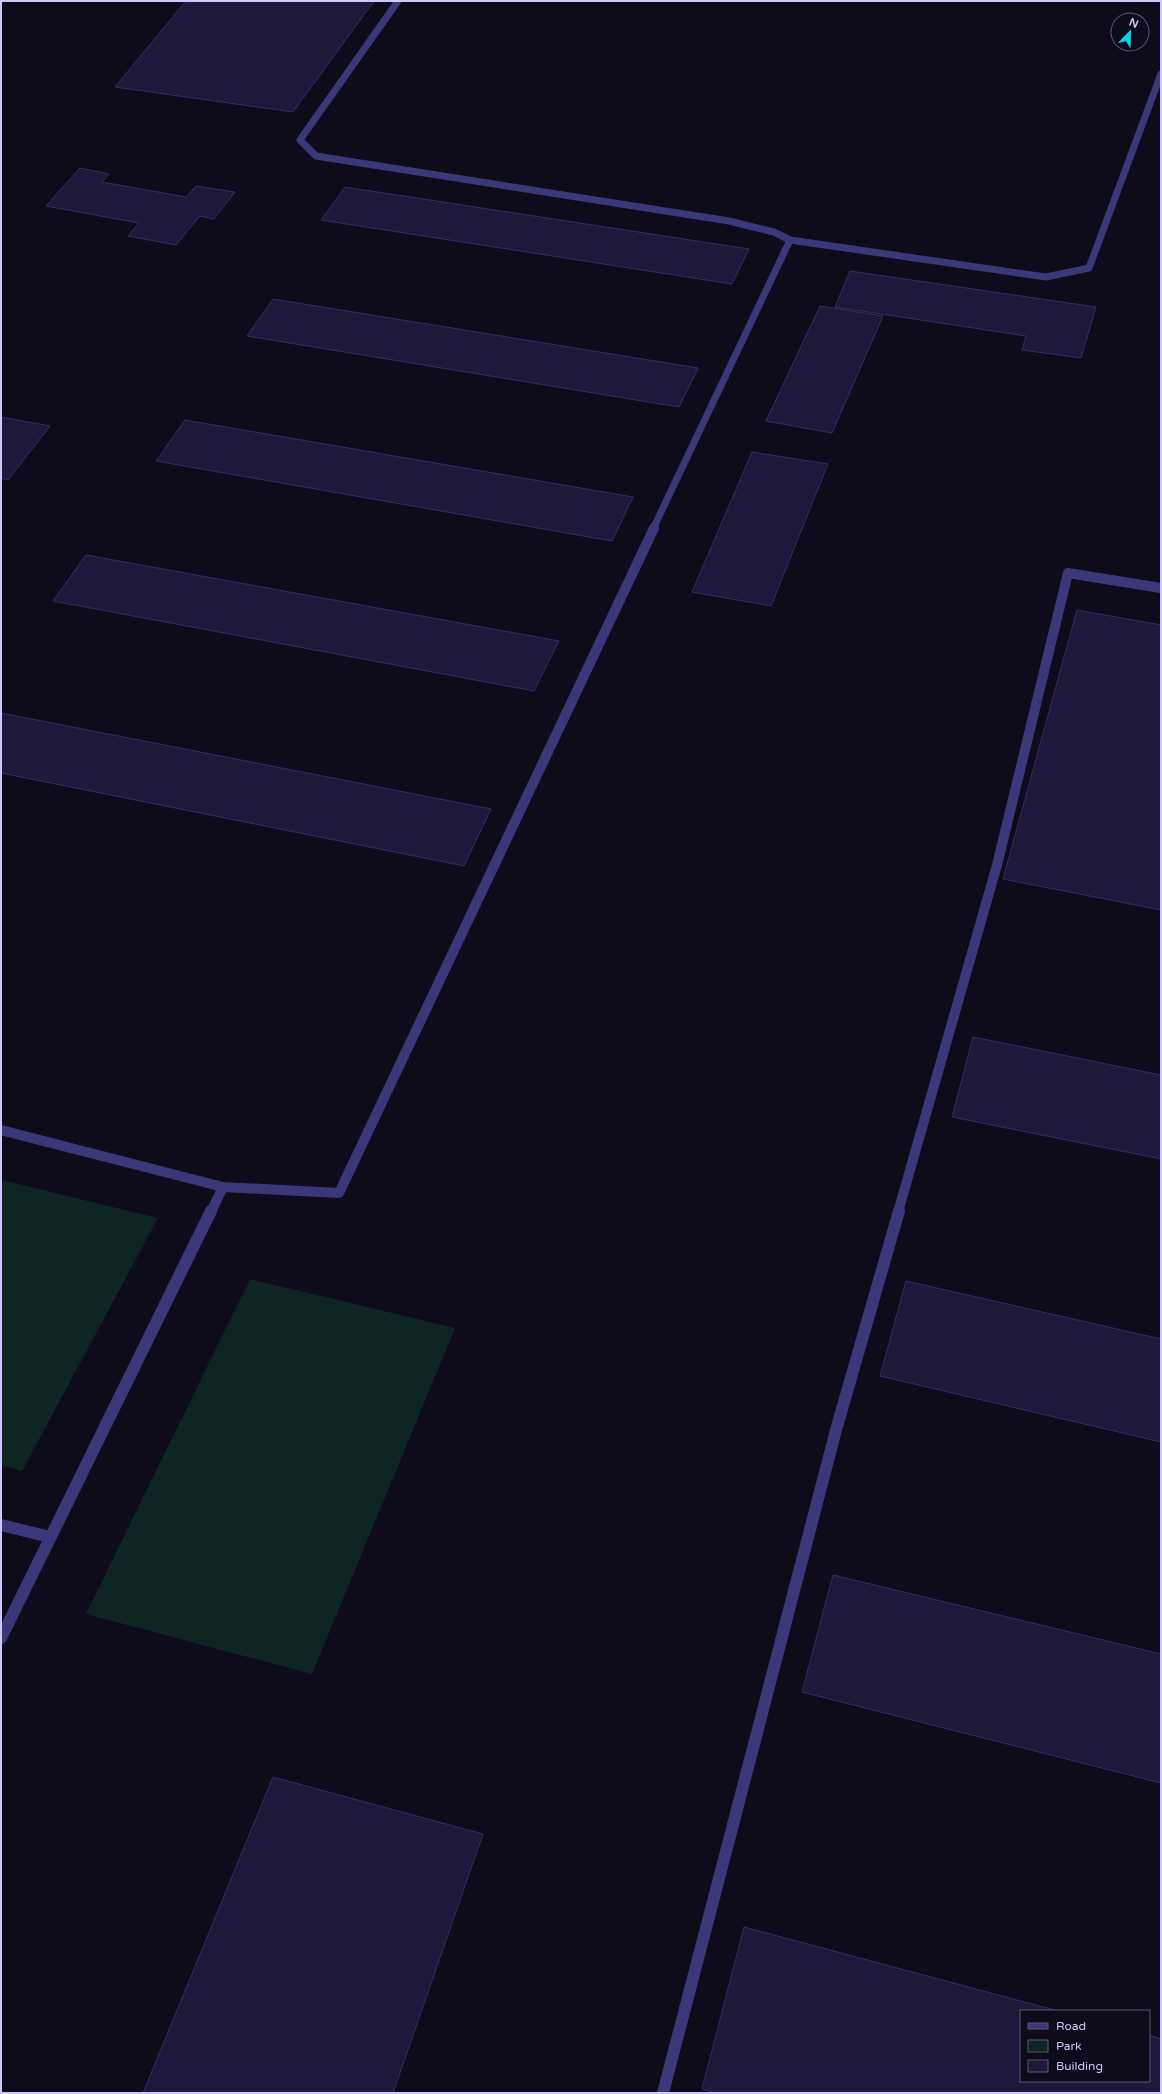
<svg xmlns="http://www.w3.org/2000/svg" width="1162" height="2094" viewBox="0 0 1162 2094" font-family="'Varela Round',sans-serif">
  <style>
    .green { fill: #0f2524 }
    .building { fill: #1f183b; stroke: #372b67 }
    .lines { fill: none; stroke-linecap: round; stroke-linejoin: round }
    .service-far1 { stroke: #3b3879; stroke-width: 10 }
    .service { stroke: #3b3879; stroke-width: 12 }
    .minor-far2 { stroke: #3b3879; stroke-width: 7 }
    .minor-far1 { stroke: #3b3879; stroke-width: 10 }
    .minor { stroke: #3b3879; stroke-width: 12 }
  </style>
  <rect width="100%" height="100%" fill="#0e0c1b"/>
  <g class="green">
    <path d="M1,1180L158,1218L22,1471L1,1465Z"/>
    <path d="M250,1279L455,1328L312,1674L86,1614Z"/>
  </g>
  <g class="building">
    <path d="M186,1H374L293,112L115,87Z"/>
    <path d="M80,168L109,174L102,182L186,197L196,186L235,192L214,219L200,216L176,245L128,236L139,223L46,206Z"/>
    <path d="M345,187L749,249L732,284L321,220Z"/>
    <path d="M850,271L1096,307L1081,358L1022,350L1026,336L835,307Z"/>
    <path d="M273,299L698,368L679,407L247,336Z"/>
    <path d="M820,306L883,316L832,433L766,421Z"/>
    <path d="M1,417L50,426L8,480L1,478Z"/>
    <path d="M185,420L633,497L612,541L156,461Z"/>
    <path d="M752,452L828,464L771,606L692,592Z"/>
    <path d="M86,555L559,641L534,691L53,601Z"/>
    <path d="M1077,610L1161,625V910L1003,879Z"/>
    <path d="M1,713L491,809L464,866L1,773Z"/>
    <path d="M973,1037L1161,1075V1159L952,1117Z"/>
    <path d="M906,1281L1161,1339V1442L880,1376Z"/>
    <path d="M833,1575L1161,1654V1783L802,1692Z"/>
    <path d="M273,1777L483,1834L393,2093H143Z"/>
    <path d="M744,1927L1058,2011H1021V2081H1149V2035L1161,2039V2093H715L702,2089Z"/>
  </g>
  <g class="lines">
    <path class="service-far1" d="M211,1212L223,1187"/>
    <g class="service">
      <path d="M1,1525L50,1537"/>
      <path d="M1,1638L211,1211"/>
    </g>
    <g class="minor-far2">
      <path d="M398,1L300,140L316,156L729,221L774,232L790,240L1046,277L1089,268L1161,74"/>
      <path d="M653,529L790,240"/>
    </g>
    <g class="minor-far1">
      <path d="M1,1130L223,1187L339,1193L654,528"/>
      <path d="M898,1212L997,865L1068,573L1161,588"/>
    </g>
    <path class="minor" d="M663,2093L836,1430L899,1211"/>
  </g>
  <rect width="1162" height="2094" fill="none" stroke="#cec8fd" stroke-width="4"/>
  <rect x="1020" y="2010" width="130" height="72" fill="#0e0c1b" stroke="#5b5775"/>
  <rect x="1028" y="2023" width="20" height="6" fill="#3b3879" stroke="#5b5775"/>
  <text x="1056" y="2030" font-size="12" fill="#cec8fd">Road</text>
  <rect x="1028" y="2040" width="20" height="12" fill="#0f2524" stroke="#5b5775"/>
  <text x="1056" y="2050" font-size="12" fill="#cec8fd">Park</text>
  <rect x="1028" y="2060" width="20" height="12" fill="#1f183b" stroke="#5b5775"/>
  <text x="1056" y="2070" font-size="12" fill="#cec8fd">Building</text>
  <g transform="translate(1130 32) rotate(23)"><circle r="19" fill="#0e0c1b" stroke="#5b5775"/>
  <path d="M0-3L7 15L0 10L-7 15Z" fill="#09d2e8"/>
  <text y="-6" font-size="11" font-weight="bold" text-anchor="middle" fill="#cec8fd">N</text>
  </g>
</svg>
